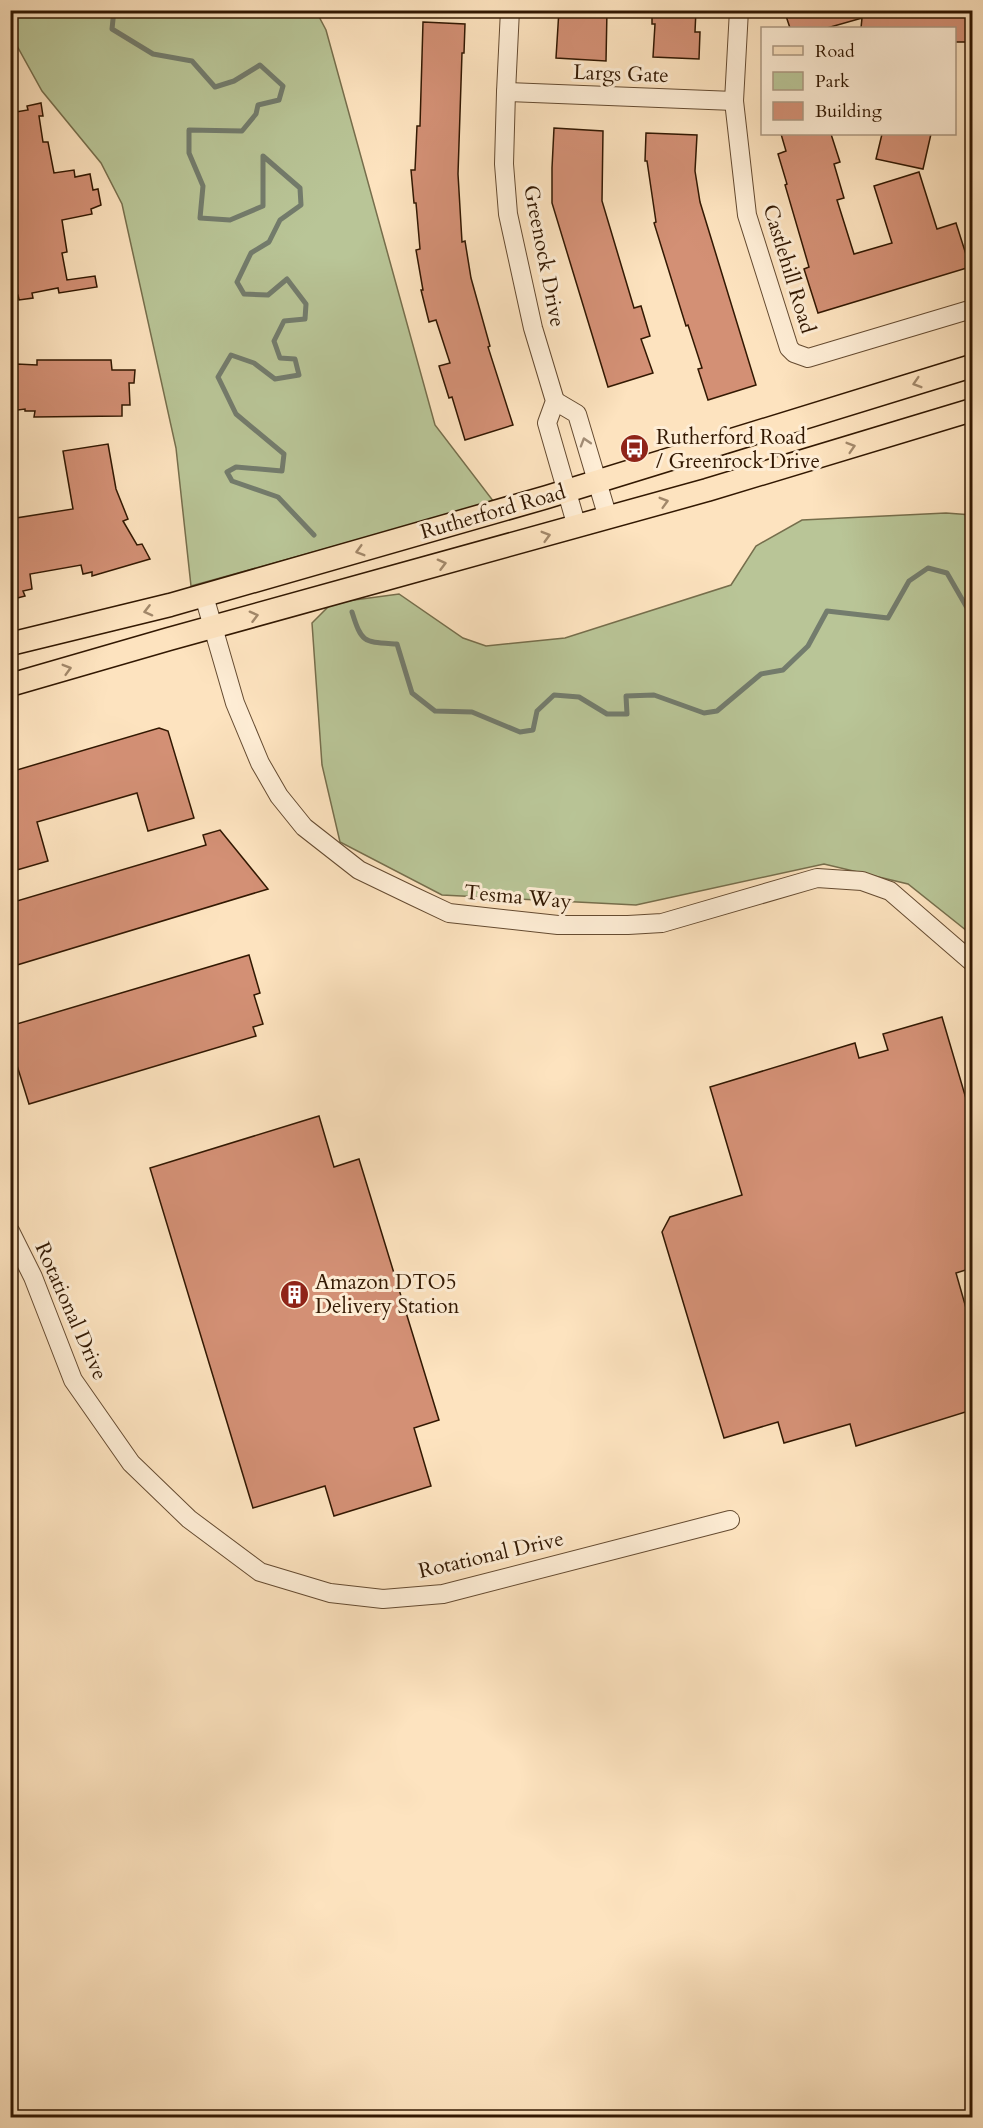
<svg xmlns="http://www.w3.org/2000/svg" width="983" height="2128" viewBox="0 0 983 2128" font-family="Cardo,serif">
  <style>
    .green { fill: #b9c597; stroke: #766e4c; stroke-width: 1.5 }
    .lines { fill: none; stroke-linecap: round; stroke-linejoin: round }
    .stream { stroke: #737c6d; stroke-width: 5 }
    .building { fill: #d39075; stroke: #321802; stroke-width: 1.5 }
    .minor-casing { stroke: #654b31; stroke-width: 20 }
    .major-casing { stroke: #321802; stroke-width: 25 }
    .minor { stroke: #feedd5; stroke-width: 18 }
    .major { stroke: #fde3bf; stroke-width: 22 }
    .oneway { stroke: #a2886a }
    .oneway2 { stroke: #a28d76 }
    .labels { text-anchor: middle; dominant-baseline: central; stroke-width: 6; stroke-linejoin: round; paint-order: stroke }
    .street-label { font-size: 21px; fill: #321802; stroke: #feedd5 }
    .poi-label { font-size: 21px; fill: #321802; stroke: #feedd5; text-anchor: start }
  </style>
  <rect width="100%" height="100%" fill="#fde3bf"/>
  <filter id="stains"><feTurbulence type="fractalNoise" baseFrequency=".00333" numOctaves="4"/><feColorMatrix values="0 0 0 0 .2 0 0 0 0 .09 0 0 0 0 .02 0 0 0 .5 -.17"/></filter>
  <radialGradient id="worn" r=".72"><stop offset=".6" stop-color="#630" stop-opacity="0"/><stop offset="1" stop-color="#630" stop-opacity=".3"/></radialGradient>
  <g class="green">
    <path d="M10,11H316L326,30L435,425L494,502L191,586L176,448L122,204L101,163L42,91L11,35Z"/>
    <path d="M946,513L972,515V935L908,884L824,864L636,905L442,895L340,842L322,765L312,623L332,603L399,594L463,638L486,646L565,638L731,585L756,546L802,520Z"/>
  </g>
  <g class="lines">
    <g class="stream">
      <path d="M114,10L112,29L153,54L192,61L215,87L234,81L260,65L283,86L279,100L258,105L256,114L242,131L189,130V153L203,186L200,218L230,220L263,206V156L300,188L301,205L280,220L269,242L251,253L237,282L244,294L268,295L287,279L306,304L305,319L284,321L274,341L280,358L295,359L299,375L275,379L254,363L231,355L218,377L236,414L284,454L282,471L236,467L227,472L232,481L278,497L314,535"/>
      <path d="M352,612C362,644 364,642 397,644L412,693L435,711L472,712L520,732L533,730L537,711L554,695L579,697L607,714H627L626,696L654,695L704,713L717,711L761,674L783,670L808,646L827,611L888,618L909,581L928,568L947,573L966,606L972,613"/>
    </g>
  </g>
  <g class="building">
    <path d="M559,10H607L606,61L556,58Z"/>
    <path d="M652,10H696L695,32H700L699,59L653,57L655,24H652Z"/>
    <path d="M784,10H969L968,42H954V28H861L862,18L827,28H790Z"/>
    <path d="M423,22L465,24L464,53H462L458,174L462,242L465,241L471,278L490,346L488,347L513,425L465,440L452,397L449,398L439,366L450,363L436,320L429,322L421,290H423L416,250L420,249L416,203H414L411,170H415L417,126H420Z"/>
    <path d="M41,103L43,116H39L43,142H48L54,173L74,170L75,177L90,174L93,190L98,189L101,205L91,209L92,214L62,220L67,252L62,253L67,280L95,276L97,287L59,293L58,288L32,293L33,298L19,300L18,295L10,296V276L13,273L12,259H14L10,240V113L28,110L27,106Z"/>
    <path d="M554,128L603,131L602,201L634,308L641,306L650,336L641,339L653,373L608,387L552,203V168Z"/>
    <path d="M646,133L697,135L695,171L700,202L756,385L708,400L698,369L702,368L688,325L686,326L654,223L656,222L647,161H645Z"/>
    <path d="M781,134H831L840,162L834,164L844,198L837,200L854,254L892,243L874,186L919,172L937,229L956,223L970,267L818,313L804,269L809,267L785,185L787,184L778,154L786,151Z"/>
    <path d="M882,134H931L923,169L876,159Z"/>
    <path d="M37,360H111L112,370H135L134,383H129L130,405H122V416L34,417L35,411H25V409L10,411V371H17V364L37,365Z"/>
    <path d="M108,444L116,489L128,519L123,521L137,545L142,544L150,559L92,576V572L83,574L81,565L30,574L32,589L23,591L25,596L10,600V519L73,509L63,451Z"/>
    <path d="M159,728L168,731L194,818L148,831L137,793L37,822L48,861L10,872V772Z"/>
    <path d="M220,830L268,889L17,965L10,943V903L206,845L203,835Z"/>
    <path d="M249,955L260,993L254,995L263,1024L253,1027L256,1036L29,1104L10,1043V1026Z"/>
    <path d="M942,1017L972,1119V1268L956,1273L972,1329V1410L856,1446L850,1424L784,1443L778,1422L724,1438L662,1232L670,1217L742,1195L710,1087L855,1043L859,1058L888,1050L883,1034Z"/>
    <path d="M319,1116L334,1167L359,1159L439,1420L414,1428L431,1486L334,1516L325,1486L253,1508L150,1168Z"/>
  </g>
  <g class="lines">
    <defs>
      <g id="minor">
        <path d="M510,10L506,92L504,164L508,214L533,328L555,401L547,423L577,527"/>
        <path d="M739,10L734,101L747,215L789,348L794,353L808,358L972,309"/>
        <path d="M506,92L734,101"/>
        <path d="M555,401L577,414L608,518"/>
        <path d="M204,596L235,703L260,763L279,796L304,827L359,870L413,896L449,913L558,925H628L662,923L817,878L862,881L890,891L972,962"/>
        <path d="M10,1231L33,1277L73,1380L131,1463L189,1519L260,1572L330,1593L383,1599L443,1594L730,1520"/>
      </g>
      <g id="major">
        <path d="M10,644L170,605L547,497L972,366"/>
        <path d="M10,685L169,639L707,490L972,410"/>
      </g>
    </defs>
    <use href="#minor" class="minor-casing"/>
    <use href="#major" class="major-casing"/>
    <use href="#minor" class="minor"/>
    <use href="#major" class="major"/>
  </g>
  <defs><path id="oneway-chevron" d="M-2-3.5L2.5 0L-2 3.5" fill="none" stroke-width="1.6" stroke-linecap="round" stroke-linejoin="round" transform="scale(1.5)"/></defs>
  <g class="oneway">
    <use href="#oneway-chevron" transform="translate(917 383) rotate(163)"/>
    <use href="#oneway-chevron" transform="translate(851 447) rotate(-17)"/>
    <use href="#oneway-chevron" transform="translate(664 502) rotate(-16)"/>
    <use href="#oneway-chevron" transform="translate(546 536) rotate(-16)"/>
    <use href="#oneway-chevron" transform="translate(360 551) rotate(164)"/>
    <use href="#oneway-chevron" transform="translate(442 564) rotate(-15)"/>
    <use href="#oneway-chevron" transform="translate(148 611) rotate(166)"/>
    <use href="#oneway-chevron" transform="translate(254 616) rotate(-15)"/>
    <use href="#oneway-chevron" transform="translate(67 669) rotate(-16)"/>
  </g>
  <use class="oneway2" href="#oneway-chevron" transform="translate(585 442) rotate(-107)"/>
  <defs>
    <symbol id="bus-disc" viewBox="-11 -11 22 22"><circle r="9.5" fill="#8f2418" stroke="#feedd5"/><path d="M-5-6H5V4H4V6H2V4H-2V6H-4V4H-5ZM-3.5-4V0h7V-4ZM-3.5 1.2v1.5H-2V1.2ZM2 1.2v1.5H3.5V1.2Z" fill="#fff"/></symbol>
    <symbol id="building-disc" viewBox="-11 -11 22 22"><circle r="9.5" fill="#8f2418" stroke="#feedd5"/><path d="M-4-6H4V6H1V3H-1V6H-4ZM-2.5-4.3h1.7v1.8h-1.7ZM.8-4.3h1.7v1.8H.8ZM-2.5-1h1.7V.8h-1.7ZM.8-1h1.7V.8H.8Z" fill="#fff"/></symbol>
  </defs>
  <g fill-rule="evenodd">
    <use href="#bus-disc" x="618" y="432" width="33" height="33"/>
    <use href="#building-disc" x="278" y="1278" width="33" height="33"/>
  </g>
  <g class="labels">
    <g class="street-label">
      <text transform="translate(621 74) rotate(2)">Largs Gate</text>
      <text transform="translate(544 256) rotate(79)">Greenock Drive</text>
      <text transform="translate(789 269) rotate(73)">Castlehill Road</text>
      <text transform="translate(493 512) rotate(-16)">Rutherford Road</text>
      <text transform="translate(518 897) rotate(5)">Tesma Way</text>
      <text transform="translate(71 1311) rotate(66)">Rotational Drive</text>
      <text transform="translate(491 1555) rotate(-13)">Rotational Drive</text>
    </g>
    <g class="poi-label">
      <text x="656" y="437">Rutherford Road<tspan x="656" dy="24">/ Greenrock Drive</tspan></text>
      <text x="315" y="1282">Amazon DTO5<tspan x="315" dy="24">Delivery Station</tspan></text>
    </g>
  </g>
  <rect width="983" height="2128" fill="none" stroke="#fde3bf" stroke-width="36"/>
  <rect x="12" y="12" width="959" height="2104" fill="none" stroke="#321802" stroke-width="3"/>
  <rect x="18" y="18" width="947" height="2092" fill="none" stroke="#321802" stroke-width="1.5"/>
  <rect x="761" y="27" width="195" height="108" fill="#feedd5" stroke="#ac9881" stroke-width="1.5"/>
  <rect x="773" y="46" width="30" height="9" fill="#fde3bf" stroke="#ac9881" stroke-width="1.5"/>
  <text x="815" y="57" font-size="18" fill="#321802">Road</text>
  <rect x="773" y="72" width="30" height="18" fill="#b9c597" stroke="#ac9881" stroke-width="1.5"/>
  <text x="815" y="87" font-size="18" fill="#321802">Park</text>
  <rect x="773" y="102" width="30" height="18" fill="#d39075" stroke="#ac9881" stroke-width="1.5"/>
  <text x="815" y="117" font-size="18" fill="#321802">Building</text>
  <rect width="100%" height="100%" filter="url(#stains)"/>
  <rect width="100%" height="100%" fill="url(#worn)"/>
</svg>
